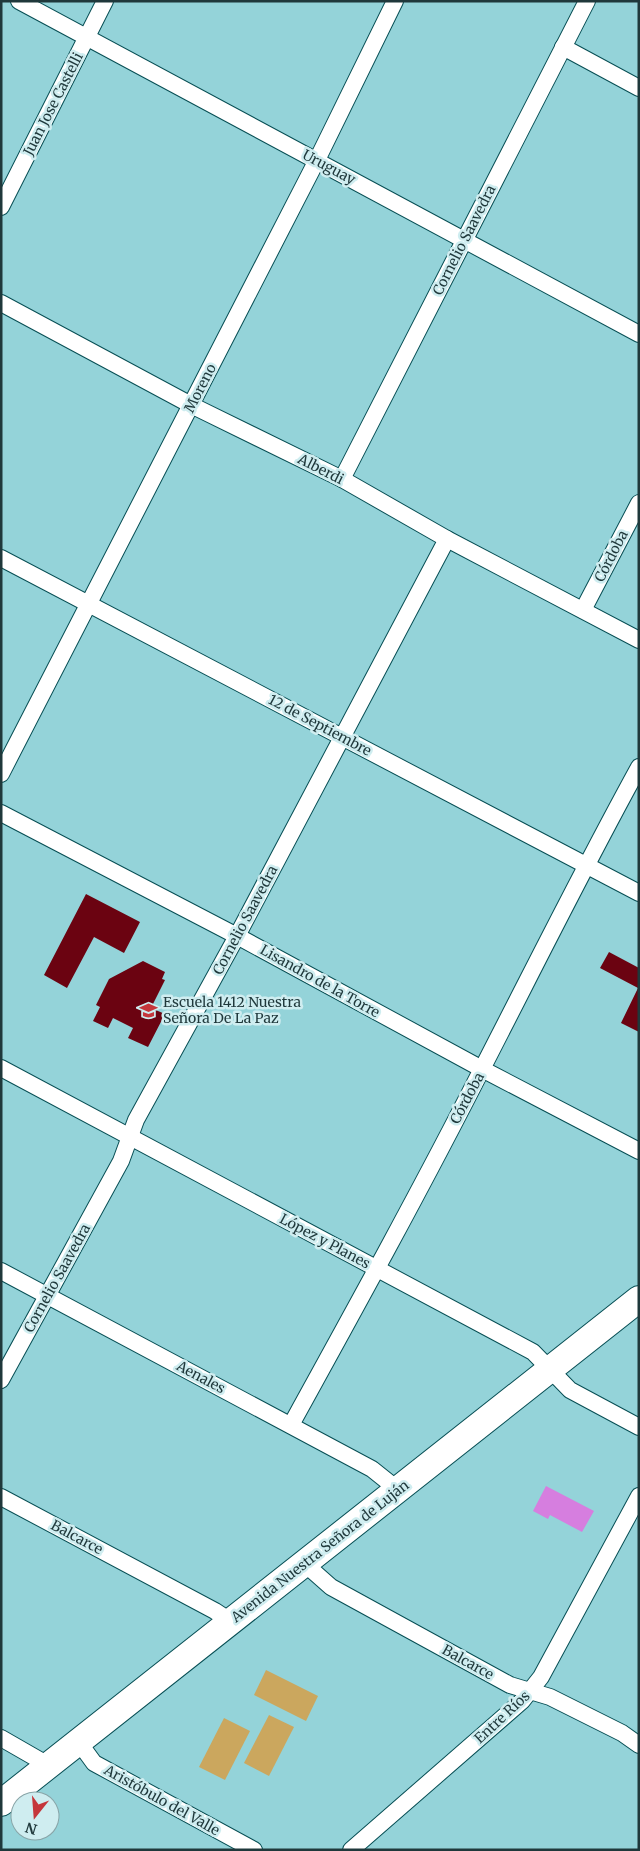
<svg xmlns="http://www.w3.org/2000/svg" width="640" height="1851" viewBox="0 0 640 1851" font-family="Merriweather,serif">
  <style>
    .green { fill: #cba75e }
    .water { fill: #d67edf }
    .building { fill: #6b0311 }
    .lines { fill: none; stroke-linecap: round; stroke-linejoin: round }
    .minor-casing { stroke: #074e54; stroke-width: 18 }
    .primary-casing { stroke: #074e54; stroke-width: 28 }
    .minor { stroke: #fff; stroke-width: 16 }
    .primary { stroke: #fff; stroke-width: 26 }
    .labels { text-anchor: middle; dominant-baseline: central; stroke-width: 5; stroke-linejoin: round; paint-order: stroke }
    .street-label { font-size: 14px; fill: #1f383b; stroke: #cfedf0 }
    .poi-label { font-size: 14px; fill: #1f383b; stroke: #cfedf0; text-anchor: start }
  </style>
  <rect width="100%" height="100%" fill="#94d3d9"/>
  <g class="green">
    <path d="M266,1670L318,1696L306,1721L254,1695Z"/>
    <path d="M269,1715L294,1727L269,1776L244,1763Z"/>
    <path d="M224,1718L250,1731L225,1780L199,1767Z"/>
  </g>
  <path class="water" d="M546,1486L594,1511L582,1532L550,1515L548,1519L533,1511Z"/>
  <g class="building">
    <path d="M86,894L140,922L124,953L94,937L67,988L44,975Z"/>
    <path d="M609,952L639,968V1032L621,1023L638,988L600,968Z"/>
    <path d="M143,961L165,972L162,979L165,980L151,1008L165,1014L148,1047L128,1038L133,1028L113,1018L108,1028L93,1021L100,1007L96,1005L109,979Z"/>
  </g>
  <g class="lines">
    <defs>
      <g id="minor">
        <path d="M19,1L639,334"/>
        <path d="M563,47L639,88"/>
        <path d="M1,207L105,1"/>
        <path d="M1,303L191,405L342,479L447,539L639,640"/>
        <path d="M342,479L587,1"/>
        <path d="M1,558L639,893"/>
        <path d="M583,610L639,503"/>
        <path d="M1,774L317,160L395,1"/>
        <path d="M1,813L237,936L482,1069L639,1151"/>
        <path d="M1,1068L533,1352L570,1390L639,1427"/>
        <path d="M1,1271L372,1469L397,1489"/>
        <path d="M1,1380L121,1161L136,1120L237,936L447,539"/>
        <path d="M291,1425C356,1307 421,1189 482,1069C534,968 584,867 639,767"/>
        <path d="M1,1497L215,1611L230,1621"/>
        <path d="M305,1564L331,1587L510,1685L550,1697L622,1733L639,1745"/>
        <path d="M1,1738L48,1765"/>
        <path d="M78,1741L94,1763L254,1850"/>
        <path d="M351,1850L522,1701L541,1677L639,1496"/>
      </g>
      <path id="primary" d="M1,1803L639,1299"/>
    </defs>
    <use href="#minor" class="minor-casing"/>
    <use href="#primary" class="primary-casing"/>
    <use href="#minor" class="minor"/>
    <use href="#primary" class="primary"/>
  </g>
  <defs>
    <symbol id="school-bare" viewBox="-9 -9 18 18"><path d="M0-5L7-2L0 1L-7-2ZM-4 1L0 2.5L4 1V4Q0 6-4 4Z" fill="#c5363b" stroke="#cfedf0" stroke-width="2.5" paint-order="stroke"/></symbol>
  </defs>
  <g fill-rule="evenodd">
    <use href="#school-bare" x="136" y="998" width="25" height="25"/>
  </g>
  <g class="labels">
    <g class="street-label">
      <text transform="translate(53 104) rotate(-63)">Juan Jose Castelli</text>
      <text transform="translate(329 167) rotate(28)">Uruguay</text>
      <text transform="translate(464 240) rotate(-63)">Cornelio Saavedra</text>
      <text transform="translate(200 388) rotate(-63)">Moreno</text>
      <text transform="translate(321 469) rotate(27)">Alberdi</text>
      <text transform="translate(611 556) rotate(-63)">Córdoba</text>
      <text transform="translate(320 725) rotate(28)">12 de Septiembre</text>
      <text transform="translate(245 920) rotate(-62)">Cornelio Saavedra</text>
      <text transform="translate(320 981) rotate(29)">Lisandro de la Torre</text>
      <text transform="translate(467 1098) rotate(-62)">Córdoba</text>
      <text transform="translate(325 1241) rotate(28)">López y Planes</text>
      <text transform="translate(57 1278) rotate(-61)">Cornelio Saavedra</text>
      <text transform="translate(201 1377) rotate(28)">Aenales</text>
      <text transform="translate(77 1537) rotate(28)">Balcarce</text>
      <text transform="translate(320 1551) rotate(-38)">Avenida Nuestra Señora de Luján</text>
      <text transform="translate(468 1662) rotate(29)">Balcarce</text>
      <text transform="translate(502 1717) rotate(-43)">Entre Ríos</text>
      <text transform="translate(162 1800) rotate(29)">Aristóbulo del Valle</text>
    </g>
    <g class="poi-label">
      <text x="163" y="1002">Escuela 1412 Nuestra<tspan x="163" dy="16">Señora De La Paz</tspan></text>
    </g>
  </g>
  <rect width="640" height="1851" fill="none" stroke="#1f383b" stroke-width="5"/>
  <g transform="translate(35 1816) rotate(197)"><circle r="24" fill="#cfedf0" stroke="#89a5a8"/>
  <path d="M0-4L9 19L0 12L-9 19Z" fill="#c5363b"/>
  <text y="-8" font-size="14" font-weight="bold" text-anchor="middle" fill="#1f383b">N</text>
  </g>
</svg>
